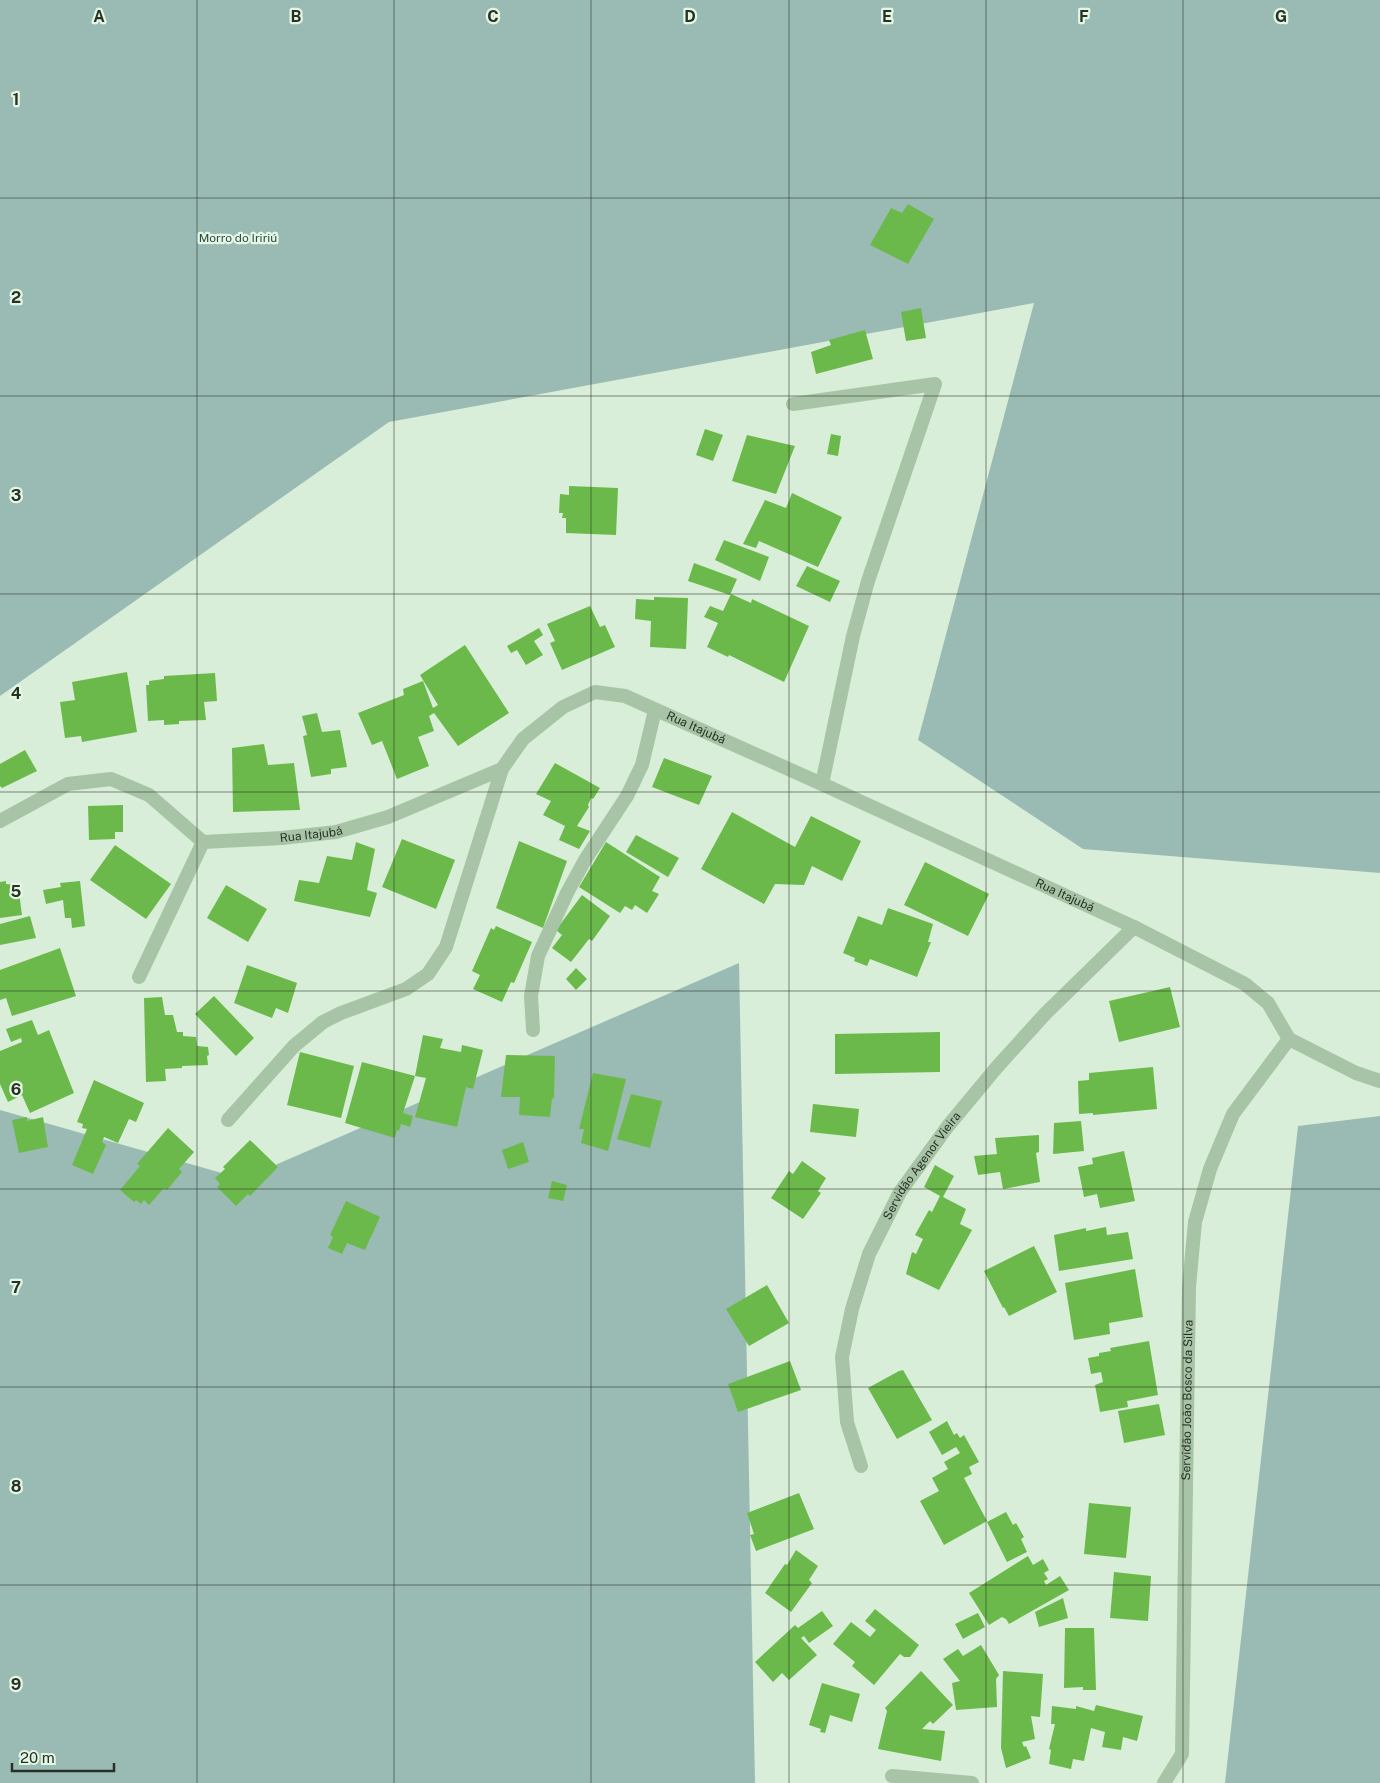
<svg xmlns="http://www.w3.org/2000/svg" width="1380" height="1783" viewBox="0 0 1380 1783" font-family="'Public Sans',sans-serif">
  <style>
    .green { fill: #9abbb4 }
    .building { fill: #6cb94b }
    .lines { fill: none; stroke-linecap: round; stroke-linejoin: round }
    .minor { stroke: #a8c4a6; stroke-width: 14 }
    .grid { fill: none; stroke: #283126; stroke-width: 1; stroke-opacity: 0.55 }
    .labels { text-anchor: middle; dominant-baseline: central; stroke-width: 4.5; stroke-linejoin: round; paint-order: stroke }
    .park-label { font-size: 12px; fill: #2c4d47; stroke: #e4f6e4 }
    .street-label { font-size: 12px; fill: #283126; stroke: #e4f6e4 }
    .grid-label { font-size: 16px; text-anchor: middle; font-weight: bold; fill: #283126; stroke: #e4f6e4; stroke-width: 4.5; stroke-linejoin: round; paint-order: stroke }
  </style>
  <rect width="100%" height="100%" fill="#d8eed8"/>
  <g class="green">
    <path d="M0,0H1380V873L1083,849L918,740L1034,303L389,422L0,696Z"/>
    <path d="M739,963L755,1783H0V1110L243,1179Z"/>
    <path d="M1380,1116V1783H1225L1298,1126Z"/>
  </g>
  <g class="building">
    <path d="M908,204L934,219L908,264L870,245L891,208L902,213Z"/>
    <path d="M921,308L926,338L906,341L901,312Z"/>
    <path d="M865,330L873,359L816,374L811,352L831,345L829,340Z"/>
    <path d="M705,429L723,435L713,461L696,455Z"/>
    <path d="M831,434L841,436L838,456L827,454Z"/>
    <path d="M747,435L795,446L776,494L732,481Z"/>
    <path d="M569,486L618,488L616,535L566,533V518H562L563,513H559L560,494L569,495Z"/>
    <path d="M792,493L842,517L818,567L759,541L756,548L743,544L765,500L786,508Z"/>
    <path d="M724,540L769,557L760,581L715,560Z"/>
    <path d="M694,563L737,579L730,595L688,581Z"/>
    <path d="M807,566L840,581L830,602L796,586Z"/>
    <path d="M731,594L751,603L752,599L809,626L784,682L729,655L728,657L707,647L718,623L704,617L710,606L723,611Z"/>
    <path d="M654,597L688,598L686,649L650,647L651,621L635,619L636,599L654,600Z"/>
    <path d="M590,606L600,627L605,625L615,647L562,670L550,643L555,641L547,624Z"/>
    <path d="M539,628L543,635L534,641L543,655L526,665L517,650L511,653L507,646Z"/>
    <path d="M465,645L509,713L458,746L434,713L429,716L434,731L418,737L429,766L397,779L382,741L372,745L358,713L404,695L403,689L423,681L433,708L438,705L420,675Z"/>
    <path d="M127,672L137,732L82,742L81,736L65,738L60,702L75,700L72,682Z"/>
    <path d="M215,673L217,701L204,702L206,720L179,721V724L164,725V720L148,721L146,685H149V681L164,679V676Z"/>
    <path d="M317,713L322,732L340,730L347,767L331,769V774L311,777L303,736L307,735L302,716Z"/>
    <path d="M264,744L268,765L294,763L300,810L233,812L232,748Z"/>
    <path d="M25,750L37,771L2,788L0,786V764Z"/>
    <path d="M664,758L712,776L699,805L652,787Z"/>
    <path d="M555,763L600,788L593,799L591,798L588,805L589,807L577,826L590,831L579,849L559,840L565,826L543,815L551,801L536,794Z"/>
    <path d="M123,805V832H115V839L89,840L88,806Z"/>
    <path d="M732,812L795,847L811,816L861,841L842,881L812,866L804,885L775,884L764,904L701,869Z"/>
    <path d="M636,835L679,858L668,877L626,852Z"/>
    <path d="M402,839L455,860L436,909L382,887Z"/>
    <path d="M519,841L567,861L543,928L496,908Z"/>
    <path d="M356,842L375,849L367,890L377,893L370,917L294,901L299,880L319,883L327,856L352,860Z"/>
    <path d="M606,842L660,877L652,891L659,894L647,913L635,905L632,910L625,906L620,913L579,887Z"/>
    <path d="M115,845L171,884L146,919L90,880Z"/>
    <path d="M925,862L989,894L968,936L904,905Z"/>
    <path d="M6,881V884L18,885L22,915L0,918V882Z"/>
    <path d="M80,881L85,926L72,928L71,918H65L63,900L46,904L43,890L61,887L60,883Z"/>
    <path d="M226,885L267,909L248,942L207,918Z"/>
    <path d="M582,895L610,916L592,941L589,939L571,962L552,948L562,935L556,930Z"/>
    <path d="M888,908L933,924L928,942H931L917,977L870,959L867,966L854,961L855,958L843,953L858,916L882,925Z"/>
    <path d="M30,916L36,938L0,945V924Z"/>
    <path d="M496,926L532,942L514,983L511,982L502,1002L473,989L480,975L472,971L491,928L494,930Z"/>
    <path d="M60,948L76,996L12,1016L6,998L0,1000V970Z"/>
    <path d="M247,965L297,983L288,1013L276,1008L272,1018L234,1003Z"/>
    <path d="M576,968L587,979L576,990L566,979Z"/>
    <path d="M1170,987L1180,1027L1119,1042L1109,1001Z"/>
    <path d="M214,996L254,1038L236,1056L195,1014Z"/>
    <path d="M162,997L165,1015H173L177,1032H183V1036L196,1037L197,1046L208,1047L209,1055L207,1056L208,1065L182,1066V1068L165,1069L166,1081L146,1082L144,998Z"/>
    <path d="M32,1020L38,1035L49,1030L74,1093L30,1113L22,1095L8,1102L0,1084V1051L22,1042L21,1038L11,1042L6,1029Z"/>
    <path d="M940,1032V1072L835,1074V1034Z"/>
    <path d="M423,1035L443,1039L440,1048L461,1052L462,1045L483,1050L473,1089L466,1087L457,1127L415,1117L426,1078L415,1076Z"/>
    <path d="M300,1052L354,1066L341,1118L287,1105Z"/>
    <path d="M506,1055L555,1056L554,1099L552,1098L550,1117L519,1115L520,1097H501Z"/>
    <path d="M362,1062L415,1076L403,1113L413,1116L410,1127L401,1124L399,1131L397,1130L395,1138L345,1123Z"/>
    <path d="M1153,1067L1157,1109L1093,1115V1113L1079,1114L1078,1081L1089,1080V1073Z"/>
    <path d="M593,1073L626,1079L608,1151L581,1143L584,1129H579Z"/>
    <path d="M94,1080L144,1103L136,1122L129,1119L118,1143L104,1137L102,1142L106,1145L93,1174L72,1165L87,1129L82,1128L83,1124L77,1122Z"/>
    <path d="M631,1094L662,1101L650,1148L617,1139Z"/>
    <path d="M813,1104L859,1109L856,1137L810,1132Z"/>
    <path d="M27,1117V1121L43,1117L48,1147L19,1153L12,1120Z"/>
    <path d="M1081,1121L1084,1151L1053,1154L1054,1123Z"/>
    <path d="M168,1128L194,1152L179,1169L182,1172L167,1190L164,1188L149,1205L144,1200L141,1204L136,1200L134,1202L120,1190L140,1166L137,1164Z"/>
    <path d="M1039,1135V1152L1036,1153L1040,1182L1003,1189L1000,1172L978,1175L974,1156L997,1154L995,1138Z"/>
    <path d="M250,1140L278,1167L250,1196L248,1194L236,1206L217,1187L220,1184L215,1178L225,1169L223,1167Z"/>
    <path d="M523,1142L529,1162L508,1169L502,1150Z"/>
    <path d="M1124,1151L1135,1201L1100,1208L1097,1194L1084,1197L1078,1167L1093,1164L1092,1158Z"/>
    <path d="M802,1161L826,1178L818,1191L821,1193L803,1219L771,1198L789,1171L793,1174Z"/>
    <path d="M935,1165L954,1176L943,1197L966,1209L960,1224L972,1230L939,1290L906,1274L912,1252L916,1254L923,1239L915,1235L929,1210L932,1212L940,1196L924,1187Z"/>
    <path d="M552,1181L567,1185L563,1201L548,1198Z"/>
    <path d="M346,1201L380,1217L365,1250L347,1243L342,1254L328,1248L333,1237L330,1235Z"/>
    <path d="M1106,1227L1107,1235L1128,1232L1133,1259L1059,1271L1054,1235L1086,1228V1231Z"/>
    <path d="M1034,1246L1057,1292L1009,1316L1004,1307L1003,1308L984,1271Z"/>
    <path d="M1135,1269L1143,1317L1109,1323L1110,1334L1074,1340L1065,1283Z"/>
    <path d="M767,1285L789,1323L749,1346L726,1309Z"/>
    <path d="M1149,1341L1158,1395L1127,1401L1128,1407L1100,1412L1095,1385L1103,1382L1101,1372L1091,1374L1088,1358L1099,1356V1353L1111,1351L1110,1348Z"/>
    <path d="M790,1361L801,1390L738,1412L728,1384Z"/>
    <path d="M903,1370L932,1420L897,1439L868,1388L899,1371Z"/>
    <path d="M1159,1404L1165,1435L1124,1443L1118,1411Z"/>
    <path d="M947,1421L954,1435L957,1433L960,1438L964,1435L979,1462L969,1467L972,1474L964,1478L987,1521L944,1545L920,1501L939,1491L932,1478L948,1469L944,1462L960,1453L956,1447L942,1455L929,1432Z"/>
    <path d="M799,1493L814,1529L756,1551L750,1535L754,1534L747,1513Z"/>
    <path d="M1089,1503L1131,1507L1126,1558L1084,1554Z"/>
    <path d="M1006,1512L1013,1525L1016,1523L1024,1537L1021,1539L1027,1552L1007,1562L987,1522Z"/>
    <path d="M796,1550L818,1566L809,1580L812,1583L791,1612L765,1593L785,1564L787,1565Z"/>
    <path d="M1028,1556L1033,1565L1043,1559L1049,1570L1044,1573L1048,1579L1044,1581L1046,1585L1060,1576L1069,1590L1009,1624L1006,1619L1002,1617L989,1625L969,1593Z"/>
    <path d="M1114,1572L1151,1576L1148,1621L1110,1618Z"/>
    <path d="M1063,1598L1068,1618L1039,1627L1035,1612Z"/>
    <path d="M875,1609L919,1645L910,1657H904L900,1654L874,1685L852,1666L855,1662L833,1644L851,1622L870,1637L876,1630L865,1621Z"/>
    <path d="M822,1611L833,1626L809,1643L804,1636L801,1638L817,1655L789,1680L782,1673L773,1682L755,1662L795,1625L798,1628Z"/>
    <path d="M978,1613L985,1627L963,1639L955,1624Z"/>
    <path d="M1065,1628H1094L1096,1690H1083V1687L1064,1688Z"/>
    <path d="M981,1645L999,1675L996,1679L997,1707L956,1710L952,1683L960,1681L943,1659L958,1649L963,1656Z"/>
    <path d="M921,1671L953,1705L933,1724L930,1721L922,1729L945,1731L941,1761L878,1749L887,1711L885,1708Z"/>
    <path d="M1003,1671L1043,1674L1040,1717L1031,1716L1035,1739L1022,1742L1024,1747L1026,1746L1031,1758L1006,1768L1001,1748Z"/>
    <path d="M822,1683L860,1694L852,1722L830,1715L825,1733L820,1732L821,1729L809,1725Z"/>
    <path d="M1096,1705L1143,1716L1137,1741L1123,1737L1121,1750L1102,1747L1105,1732L1091,1728L1084,1761L1073,1759L1071,1769L1049,1764L1051,1750L1049,1749L1055,1724H1051L1052,1706L1076,1709V1706L1094,1711Z"/>
  </g>
  <g class="lines">
    <g class="minor">
      <path d="M793,404L935,384L868,581L853,636L822,784"/>
      <path id="s1" d="M0,821L68,784L111,779L149,795L203,842L282,838L336,832L388,817L502,769L523,739L563,707L595,692L625,696L822,784L1134,927L1245,984L1268,1003L1289,1039L1356,1073L1380,1081"/>
      <path d="M139,977L203,842"/>
      <path d="M533,1030L531,996L538,956L567,893L585,860L627,796L642,765L655,710"/>
      <path d="M228,1120L294,1046L323,1022L341,1013L406,989L428,974L446,947L502,769"/>
      <path id="s2" d="M861,1466L847,1422L842,1357L852,1309L869,1254L900,1192L948,1126L997,1067L1045,1014L1134,927"/>
      <path d="M892,1776L972,1783"/>
      <path id="s3" d="M1164,1783L1182,1754L1189,1287L1195,1222L1210,1169L1233,1114L1289,1039"/>
    </g>
  </g>
  <path class="grid" d="M197,0V1783M394,0V1783M591,0V1783M789,0V1783M986,0V1783M1183,0V1783M0,198H1380M0,396H1380M0,594H1380M0,792H1380M0,991H1380M0,1189H1380M0,1387H1380M0,1585H1380"/>
  <g class="labels">
    <g class="park-label">
      <text x="238" y="238">Morro do Iririú</text>
    </g>
    <g class="street-label">
      <text stroke="none"><textPath href="#s1" startOffset="776">Rua Itajubá</textPath></text>
      <text stroke="none"><textPath href="#s1" startOffset="342">Rua Itajubá</textPath></text>
      <text stroke="none"><textPath href="#s1" startOffset="1181">Rua Itajubá</textPath></text>
      <text stroke="none"><textPath href="#s2" startOffset="321">Servidão Agenor Vieira</textPath></text>
      <text stroke="none"><textPath href="#s3" startOffset="388">Servidão João Bosco da Silva</textPath></text>
    </g>
  </g>
  <g class="grid-label">
    <text x="99" y="22">A</text>
    <text x="296" y="22">B</text>
    <text x="493" y="22">C</text>
    <text x="690" y="22">D</text>
    <text x="887" y="22">E</text>
    <text x="1084" y="22">F</text>
    <text x="1281" y="22">G</text>
    <text x="16" y="105">1</text>
    <text x="16" y="303">2</text>
    <text x="16" y="501">3</text>
    <text x="16" y="699">4</text>
    <text x="16" y="897">5</text>
    <text x="16" y="1095">6</text>
    <text x="16" y="1293">7</text>
    <text x="16" y="1492">8</text>
    <text x="16" y="1690">9</text>
  </g>
  <path d="M12 1763v8h102v-8" fill="none" stroke="#283126" stroke-width="2.5"/>
  <text x="20" y="1763" font-size="15" fill="#283126" stroke="#e4f6e4" stroke-width="4" paint-order="stroke">20 m</text>
</svg>
